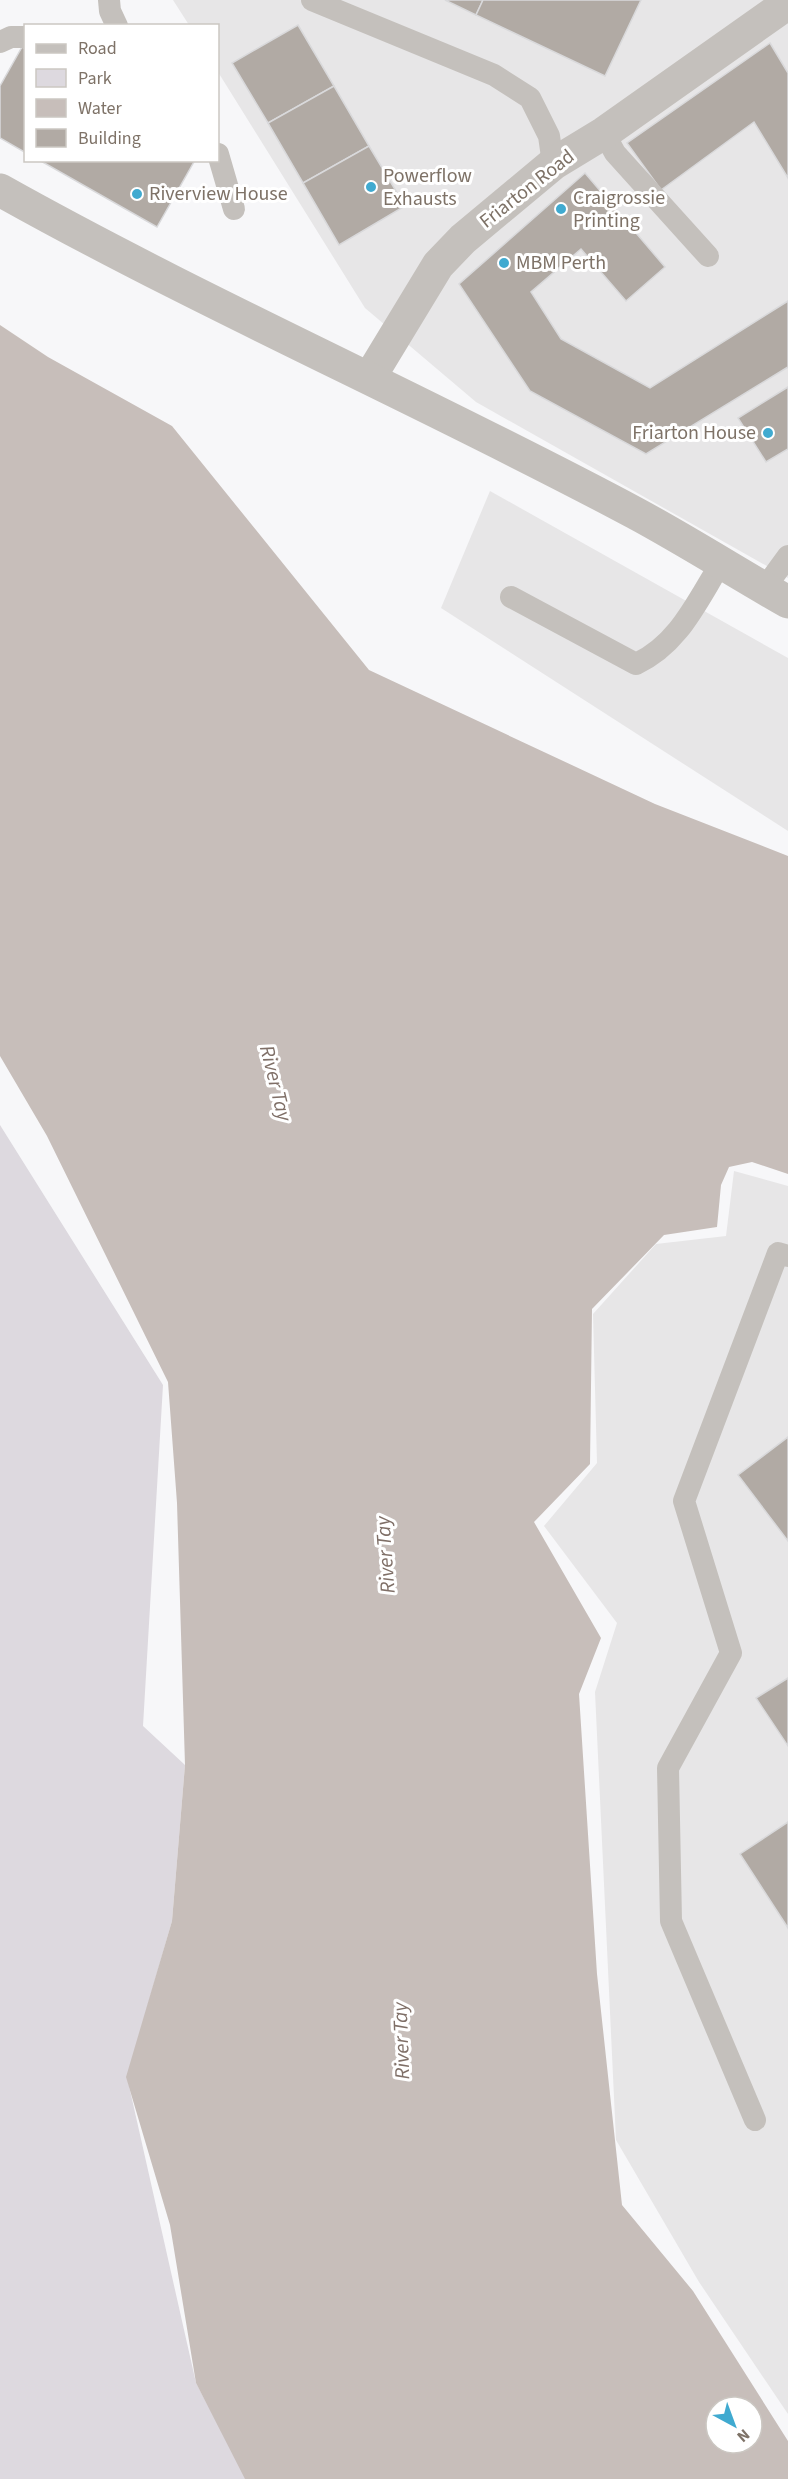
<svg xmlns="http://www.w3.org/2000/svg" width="788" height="2479" viewBox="0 0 788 2479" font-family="'Source Sans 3',sans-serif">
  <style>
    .built { fill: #e7e6e7 }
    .green { fill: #ddd9df }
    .water { fill: #c7beba; fill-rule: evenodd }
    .building { fill: #b1aaa4; stroke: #d9d9db; stroke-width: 1.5 }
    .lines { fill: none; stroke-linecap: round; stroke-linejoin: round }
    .service { stroke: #c4c0bc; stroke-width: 22 }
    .minor { stroke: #c4c0bc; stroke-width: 33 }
    .tertiary { stroke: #c4c0bc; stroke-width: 33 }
    .poi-dot { fill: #40aad0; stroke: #fff; stroke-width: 2 }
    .labels { text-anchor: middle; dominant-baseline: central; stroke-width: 6; stroke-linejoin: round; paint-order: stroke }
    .poi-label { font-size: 20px; fill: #7e7267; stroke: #fff; text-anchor: start }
    .street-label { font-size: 20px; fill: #7e7267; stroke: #fff }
    .water-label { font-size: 21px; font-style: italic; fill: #7f6f67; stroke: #fff }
  </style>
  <rect width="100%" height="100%" fill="#f7f7f9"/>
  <g class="built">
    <path d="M173,0H788V578L476,402L365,308L218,72V26L189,25Z"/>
    <path d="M490,491L788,658V831L441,608Z"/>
    <path d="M734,1171L788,1186V2414L699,2282L616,2140L595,1692L617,1623L544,1526L597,1463L593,1314L656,1244L726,1236Z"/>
  </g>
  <path class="green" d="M0,1125L163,1385L143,1726L185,1765L172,1921L127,2077L196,2383L247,2479H0Z"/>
  <path class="water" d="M0,325L48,357L172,426L369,670L655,804L788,856V1174L752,1162L729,1167L721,1185L717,1227L664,1235L592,1309L590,1464L534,1522L601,1638L579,1694L597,1974L622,2205L693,2291L788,2441V2479H245L196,2383L170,2225L126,2077L172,1921L185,1765L177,1503L168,1382L47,1136L0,1056ZM716,2407H752V2443H716Z"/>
  <g class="building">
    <path d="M445,0H483L476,15Z"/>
    <path d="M483,0H641L605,76L476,15Z"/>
    <path d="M298,25L334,86L268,123L232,63Z"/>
    <path d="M770,43L788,73V178L754,122L661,190L627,143Z"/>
    <path d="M22,47L26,49V153L0,138V86Z"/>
    <path d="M334,86L369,146L303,183L268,123Z"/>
    <path d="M369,146L405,206L339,245L303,183Z"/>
    <path d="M39,160H195L157,227Z"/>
    <path d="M585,173L665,267L626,301L581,249L531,292L561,339L650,388L788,301V367L646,454L530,391L459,284Z"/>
    <path d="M788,387V449L766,462L738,418Z"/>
    <path d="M788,1437V1541L738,1475Z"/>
    <path d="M788,1678V1746L756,1698Z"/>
    <path d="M788,1822V1928L740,1854Z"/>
  </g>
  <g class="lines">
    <g class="service">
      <path d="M109,0L110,11L117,26"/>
      <path d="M312,0L494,75L530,98L549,136L553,164"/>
      <path d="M0,42L11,37H26"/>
      <path d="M604,133L615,153L708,256"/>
      <path d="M218,154L234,209"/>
      <path d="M764,589L788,556"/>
      <path d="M511,597L636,664C679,644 697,601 721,563"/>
      <path d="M755,2120L671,1921L668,1768L731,1653L684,1501L778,1253L788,1256"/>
    </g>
    <path class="minor" d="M370,377L438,265L463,239L553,164L604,133L788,3"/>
    <path class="tertiary" d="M0,190C207,306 426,401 635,513C687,541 737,573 788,602"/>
  </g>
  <g class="poi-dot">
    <circle cx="371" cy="187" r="6"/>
    <circle cx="137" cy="194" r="6"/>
    <circle cx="561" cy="209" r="6"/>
    <circle cx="504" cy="263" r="6"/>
    <circle cx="768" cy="433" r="6"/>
  </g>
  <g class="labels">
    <g class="poi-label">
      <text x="383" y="176">Powerflow<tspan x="383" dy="23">Exhausts</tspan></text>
      <text x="149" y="194">Riverview House</text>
      <text x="573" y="198">Craigrossie<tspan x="573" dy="23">Printing</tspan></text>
      <text x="516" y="263">MBM Perth</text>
      <text x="756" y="433" text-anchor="end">Friarton House</text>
    </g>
    <g class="street-label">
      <text transform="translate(527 189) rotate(-38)">Friarton Road</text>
    </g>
    <g class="water-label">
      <text transform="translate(276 1083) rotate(76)">River Tay</text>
      <text transform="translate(385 1555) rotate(-94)">River Tay</text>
      <text transform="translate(401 2041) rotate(-92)">River Tay</text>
    </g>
  </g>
  <rect x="24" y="24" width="195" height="138" fill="#ffffff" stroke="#cbc7c2" stroke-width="1.5"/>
  <rect x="36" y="44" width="30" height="9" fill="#c4c0bc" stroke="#cbc7c2" stroke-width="1.5"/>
  <text x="78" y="54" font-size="18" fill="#7e7267">Road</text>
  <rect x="36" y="69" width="30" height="18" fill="#ddd9df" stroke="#cbc7c2" stroke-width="1.5"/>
  <text x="78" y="84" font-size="18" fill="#7e7267">Park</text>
  <rect x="36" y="99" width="30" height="18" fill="#c7beba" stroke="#cbc7c2" stroke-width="1.5"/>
  <text x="78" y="114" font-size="18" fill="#7e7267">Water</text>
  <rect x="36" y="129" width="30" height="18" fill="#b1aaa4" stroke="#cbc7c2" stroke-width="1.5"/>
  <text x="78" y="144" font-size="18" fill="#7e7267">Building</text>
  <g transform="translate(734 2425) rotate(139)"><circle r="28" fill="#ffffff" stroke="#cbc7c2" stroke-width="1.5"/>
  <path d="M0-4.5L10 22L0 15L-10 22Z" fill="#40aad0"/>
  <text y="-9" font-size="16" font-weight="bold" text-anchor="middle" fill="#7e7267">N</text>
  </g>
</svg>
